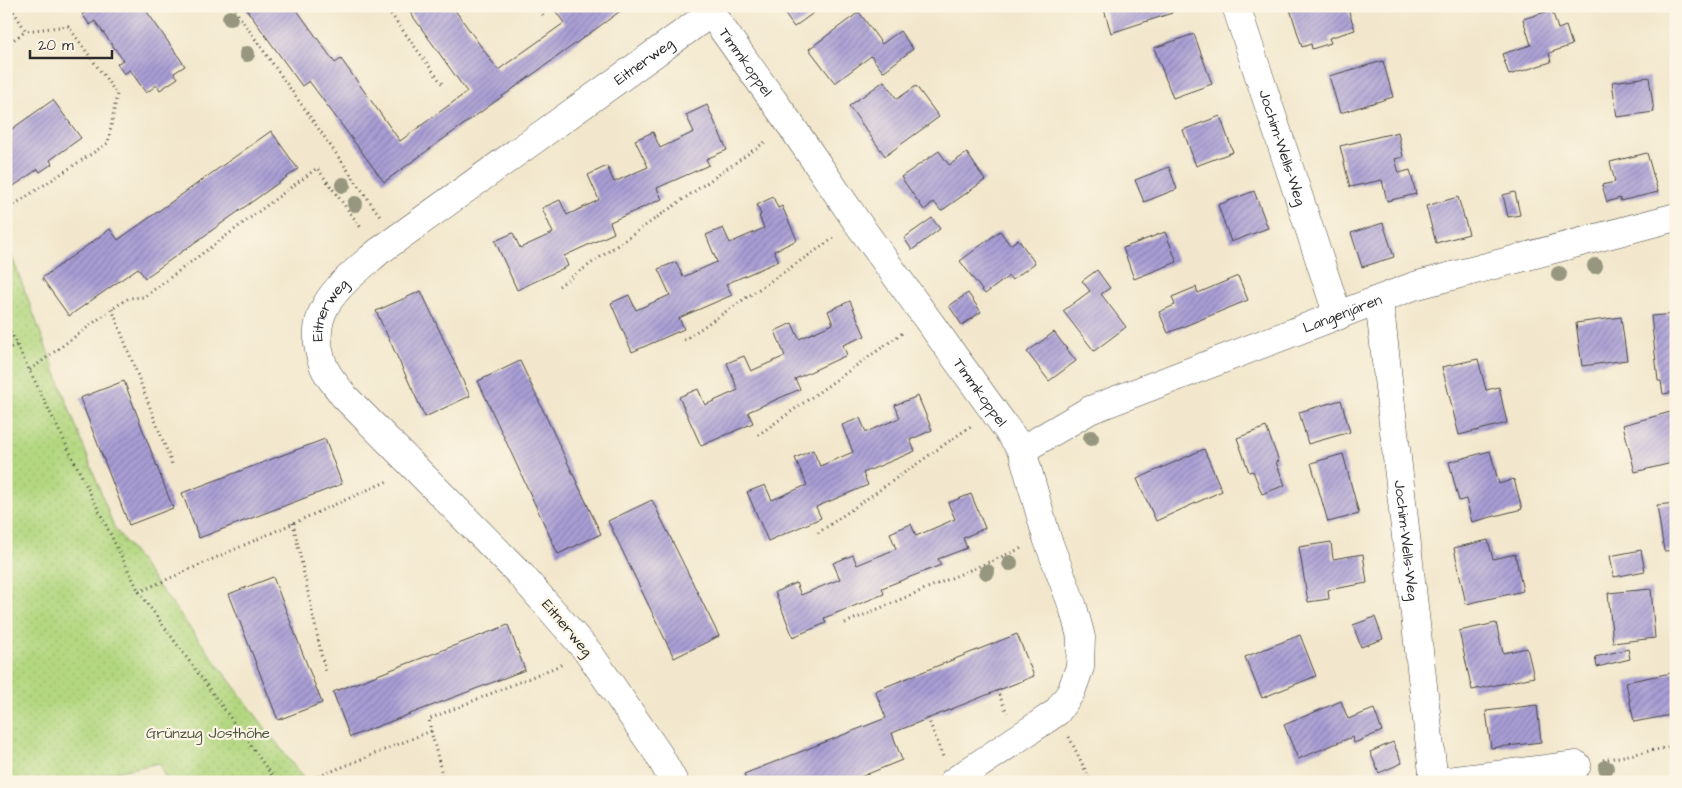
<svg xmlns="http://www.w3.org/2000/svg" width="1682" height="788" viewBox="0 0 1682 788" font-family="'Architects Daughter',sans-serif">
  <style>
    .grass { fill: url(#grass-dots); stroke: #6f8156 }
    .building { fill: url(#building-hatch) }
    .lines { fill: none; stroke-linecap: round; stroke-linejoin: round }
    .minor-casing { stroke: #494743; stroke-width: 29 }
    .path { stroke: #494743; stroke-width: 3; stroke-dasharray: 1 4; stroke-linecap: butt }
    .minor { stroke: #fff; stroke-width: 28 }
    .tree { fill: #97977f }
    .labels { text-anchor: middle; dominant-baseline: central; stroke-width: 4.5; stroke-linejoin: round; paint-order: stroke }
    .street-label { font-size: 15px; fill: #2b2b2b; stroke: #fcf5e5 }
    .park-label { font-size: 15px; fill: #4d5640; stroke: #fcf5e5 }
  </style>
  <defs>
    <pattern id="grass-dots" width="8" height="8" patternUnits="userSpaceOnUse" patternTransform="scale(1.25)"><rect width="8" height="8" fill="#b3d780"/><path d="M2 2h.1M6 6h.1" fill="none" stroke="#9ab96f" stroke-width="1.8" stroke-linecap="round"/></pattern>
    <pattern id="building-hatch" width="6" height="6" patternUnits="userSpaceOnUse" patternTransform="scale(1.25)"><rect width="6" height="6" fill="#a99ed5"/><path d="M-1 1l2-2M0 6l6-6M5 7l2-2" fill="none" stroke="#8a81ad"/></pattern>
  </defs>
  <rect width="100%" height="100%" fill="#fcf5e5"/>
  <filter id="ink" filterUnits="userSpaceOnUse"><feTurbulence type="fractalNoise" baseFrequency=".02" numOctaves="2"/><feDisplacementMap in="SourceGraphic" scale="10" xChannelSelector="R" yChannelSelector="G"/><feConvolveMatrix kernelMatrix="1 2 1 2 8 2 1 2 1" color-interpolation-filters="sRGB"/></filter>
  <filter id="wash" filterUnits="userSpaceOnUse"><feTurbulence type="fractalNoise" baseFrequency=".0096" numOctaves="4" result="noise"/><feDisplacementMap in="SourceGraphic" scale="20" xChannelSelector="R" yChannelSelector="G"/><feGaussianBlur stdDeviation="1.12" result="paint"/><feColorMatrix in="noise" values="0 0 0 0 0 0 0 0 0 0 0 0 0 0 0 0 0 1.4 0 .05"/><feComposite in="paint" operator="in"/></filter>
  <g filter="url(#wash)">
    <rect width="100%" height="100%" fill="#f2e7cc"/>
    <path class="grass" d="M6,241L114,527L306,782H167L159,763L67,782H6Z"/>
    <g id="blocks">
      <g class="building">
        <path d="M85,6H143L185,66L174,73L178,78L160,90L157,85L146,93L130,70L124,74L117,64L123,60L95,21L90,25L82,14L88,11Z"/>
        <path d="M244,6H294L335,63L341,59L400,141L467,92L409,11L415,6H452L498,70L564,23L552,6L626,7L384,182L309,81L302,86Z"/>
        <path d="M779,6H823L794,27Z"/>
        <path d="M1103,6H1170L1172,13L1111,33Z"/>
        <path d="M1289,6H1347L1355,30L1329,38L1331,43L1312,49L1311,44L1302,47Z"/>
        <path d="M1552,10L1558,29L1566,26L1572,45L1549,53L1551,62L1509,75L1502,54L1531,45L1523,19Z"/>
        <path d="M859,12L882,44L900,31L913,49L883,72L871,56L835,83L809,49Z"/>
        <path d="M1194,34L1212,84L1173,98L1154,48Z"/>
        <path d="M1383,61L1393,97L1340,113L1329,76Z"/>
        <path d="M1649,77L1654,112L1617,117L1612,82Z"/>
        <path d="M884,81L897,99L916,86L939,117L885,156L849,106Z"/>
        <path d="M53,100L81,138L50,160L52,164L40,172L38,169L8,190L6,187V133Z"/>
        <path d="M707,105L727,150L706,159L709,165L657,188L662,199L610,222L614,233L564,256L568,266L517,290L495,241L513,233L520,248L553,233L542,208L560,200L567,215L599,200L588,175L607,166L614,182L648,167L635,140L653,132L660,148L694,132L686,115Z"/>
        <path d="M1220,116L1233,152L1196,166L1183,130Z"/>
        <path d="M271,131L298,169L145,278L138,268L69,316L42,278L110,229L118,240Z"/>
        <path d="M1398,132L1403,157L1395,159L1399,173L1410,170L1416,194L1387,201L1382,180L1350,187L1340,146Z"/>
        <path d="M939,151L949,165L967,153L985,180L941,211L934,202L924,210L901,177Z"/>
        <path d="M1647,153L1658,192L1620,201V198L1607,202L1602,185L1615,182L1610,162Z"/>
        <path d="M1169,167L1177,189L1144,202L1135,180Z"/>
        <path d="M1254,191L1268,228L1231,242L1218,205Z"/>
        <path d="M1515,192L1520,215L1508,217L1503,195Z"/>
        <path d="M773,197L778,208L782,206L797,240L774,251L779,261L726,284L732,295L679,318L684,329L632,352L611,303L629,295L636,310L670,295L658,269L676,262L683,277L717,262L706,235L723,228L730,243L764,228L759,216L761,215L757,205Z"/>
        <path d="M1458,197L1469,234L1436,243L1426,206Z"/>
        <path d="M932,218L940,229L912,250L904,238Z"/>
        <path d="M1383,223L1394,257L1362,267L1351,233Z"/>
        <path d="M1000,231L1010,245L1018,239L1035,263L1012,280L1009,276L985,294L960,261Z"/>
        <path d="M1165,232L1177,262L1134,279L1123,248Z"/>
        <path d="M1097,270L1110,288L1101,294L1126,327L1094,351L1063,311L1090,291L1082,281Z"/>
        <path d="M1238,276L1248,300L1168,333L1159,312L1175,305L1172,297L1196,287L1198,293Z"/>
        <path d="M421,291L470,396L425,417L376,311Z"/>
        <path d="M968,293L981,312L962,325L949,306Z"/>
        <path d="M850,301L865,336L843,345L847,355L795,379L800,389L748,412L753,423L701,446L679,397L698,389L705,405L738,390L727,363L744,356L751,371L785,356L775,331L792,323L799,339L833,324L828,311Z"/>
        <path d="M1676,314V392L1663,394L1661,381H1658L1651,316Z"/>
        <path d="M1621,317L1627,360L1582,366L1576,323Z"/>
        <path d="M1054,332L1076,361L1049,381L1027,352Z"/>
        <path d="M1478,359L1486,390L1499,387L1507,423L1459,435L1442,367Z"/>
        <path d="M520,361L601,534L558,554L478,381Z"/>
        <path d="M124,381L173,508L129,525L80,398Z"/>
        <path d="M918,396L932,430L910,440L915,451L863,473L868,485L816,507L821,518L768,541L747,492L765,485L772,500L807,485L795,458L813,450L820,466L853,452L842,425L860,418L866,432L900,418L895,405Z"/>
        <path d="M1341,400L1350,432L1308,444L1299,412Z"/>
        <path d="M1674,411L1676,418V462L1635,472L1623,425Z"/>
        <path d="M1266,427L1279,461L1276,462L1285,485L1262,494L1253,471L1249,472L1237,438Z"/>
        <path d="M325,439L342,484L199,538L182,493Z"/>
        <path d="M1204,449L1222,491L1156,521L1137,479Z"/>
        <path d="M1490,451L1499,484L1514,479L1522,509L1472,522L1466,499L1459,501L1449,462Z"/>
        <path d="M1343,454L1359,514L1328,522L1311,463Z"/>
        <path d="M971,494L985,528L963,538L967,548L938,559L941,565L882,588L884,594L824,618L826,623L793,637L775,592L796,583L801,595L840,579L833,563L853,555L857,565L896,549L890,533L911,524L916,536L955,519L948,503Z"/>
        <path d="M652,500L719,636L674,658L608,521Z"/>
        <path d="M1676,503V550L1664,551L1657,505Z"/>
        <path d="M1488,540L1493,559L1515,554L1523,591L1466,604L1454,548Z"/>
        <path d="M1331,542L1333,559L1363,554L1367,583L1328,590L1329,599L1308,602L1299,547Z"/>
        <path d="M1641,550L1645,571L1614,577L1610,556Z"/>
        <path d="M273,577L322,703L278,720L229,594Z"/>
        <path d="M1651,589L1655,638L1613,643L1608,593Z"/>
        <path d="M1375,617L1383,639L1361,647L1353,625Z"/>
        <path d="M1496,623L1503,653L1527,648L1534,677L1472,690L1459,631Z"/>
        <path d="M508,625L525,670L350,737L333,692Z"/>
        <path d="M1017,634L1034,676L892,733L902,760L848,782H747L744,774L886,718L875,691Z"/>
        <path d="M1300,635L1316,676L1262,698L1245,657Z"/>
        <path d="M1628,649L1630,659L1597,667L1595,657Z"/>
        <path d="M1676,672V714L1634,722L1626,682Z"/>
        <path d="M1341,701L1348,719L1374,709L1382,731L1354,743L1352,737L1298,759L1284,725Z"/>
        <path d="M1537,705L1541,742L1491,748L1486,711Z"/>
        <path d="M1393,742L1402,763L1379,773L1370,752Z"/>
      </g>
    </g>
  </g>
  <g filter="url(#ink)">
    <use href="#blocks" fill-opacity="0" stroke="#494743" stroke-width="1"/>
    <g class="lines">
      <defs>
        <g id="minor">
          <path id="s1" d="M704,6L711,13L790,124L857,222L1022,450L1047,538L1073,607L1081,637L1080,667L1071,692L1057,712L953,782"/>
          <path id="s2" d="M1236,6L1338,316"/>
          <path id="s3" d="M1379,300L1434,782"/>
          <path id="s4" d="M1022,450L1090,410L1414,286L1676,217"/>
          <path id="s5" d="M674,782L659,755L589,653L520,574L343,395C337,386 328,377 324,367C302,311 340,285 378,252L711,13"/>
          <path d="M1440,782L1577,765"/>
        </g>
      </defs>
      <use href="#minor" class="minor-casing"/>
      <g class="path">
        <path d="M232,6L380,216"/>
        <path d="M385,6L443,85"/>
        <path d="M537,6L543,15"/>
        <path d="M6,45L26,31"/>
        <path d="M6,210L108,143L117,94L68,26L26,31L10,6"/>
        <path d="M559,286L768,140"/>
        <path d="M112,309L172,464"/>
        <path d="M6,323L139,592L277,782"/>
        <path d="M684,340L834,238"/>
        <path d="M6,349L17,345"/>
        <path d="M30,370L112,309L129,298L144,297L317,168L362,229"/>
        <path d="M758,435L904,332"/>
        <path d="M293,523L325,671"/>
        <path d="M818,533L971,426"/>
        <path d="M139,592L390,480"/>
        <path d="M845,623L1022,548"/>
        <path d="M997,690L1007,713"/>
        <path d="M928,718L943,757"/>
        <path d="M431,731L444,782"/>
        <path d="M1069,737L1091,782"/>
        <path d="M1603,760L1676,746"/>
        <path d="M867,774L869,782"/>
        <path d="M305,782L431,731L429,719L563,664"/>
      </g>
      <use href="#minor" class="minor"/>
    </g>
    <g class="tree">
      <circle cx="230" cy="18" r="8"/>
      <circle cx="247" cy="54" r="8"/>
      <circle cx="343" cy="185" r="8"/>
      <circle cx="355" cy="204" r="8"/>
      <circle cx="1595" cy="266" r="8"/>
      <circle cx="1559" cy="274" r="8"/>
      <circle cx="1091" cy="438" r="8"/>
      <circle cx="1010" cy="563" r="8"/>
      <circle cx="987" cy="572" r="8"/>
      <circle cx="1606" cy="768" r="8"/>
    </g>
  </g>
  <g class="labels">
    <g class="street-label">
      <text stroke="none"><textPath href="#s5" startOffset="1011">Eitnerweg</textPath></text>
      <text stroke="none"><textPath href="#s1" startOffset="70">Timmkoppel</textPath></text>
      <text stroke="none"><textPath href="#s2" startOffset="149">Jochim-Wells-Weg</textPath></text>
      <text stroke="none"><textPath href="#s5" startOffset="606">Eitnerweg</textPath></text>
      <text stroke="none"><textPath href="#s4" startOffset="349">Langenjären</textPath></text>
      <text stroke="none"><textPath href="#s1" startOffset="475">Timmkoppel</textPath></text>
      <text stroke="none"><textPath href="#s3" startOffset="242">Jochim-Wells-Weg</textPath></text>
      <text transform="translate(567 628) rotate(50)">Eitnerweg</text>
    </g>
    <g class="park-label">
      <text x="208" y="733">Grünzug Josthöhe</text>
    </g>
  </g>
  <rect width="1682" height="788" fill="none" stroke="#fcf5e5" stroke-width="25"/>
  <path d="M30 50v8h82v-8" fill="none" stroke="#2b2b2b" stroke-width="2.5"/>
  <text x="38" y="50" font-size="15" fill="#2b2b2b" stroke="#fcf5e5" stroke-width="4" paint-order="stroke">20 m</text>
</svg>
